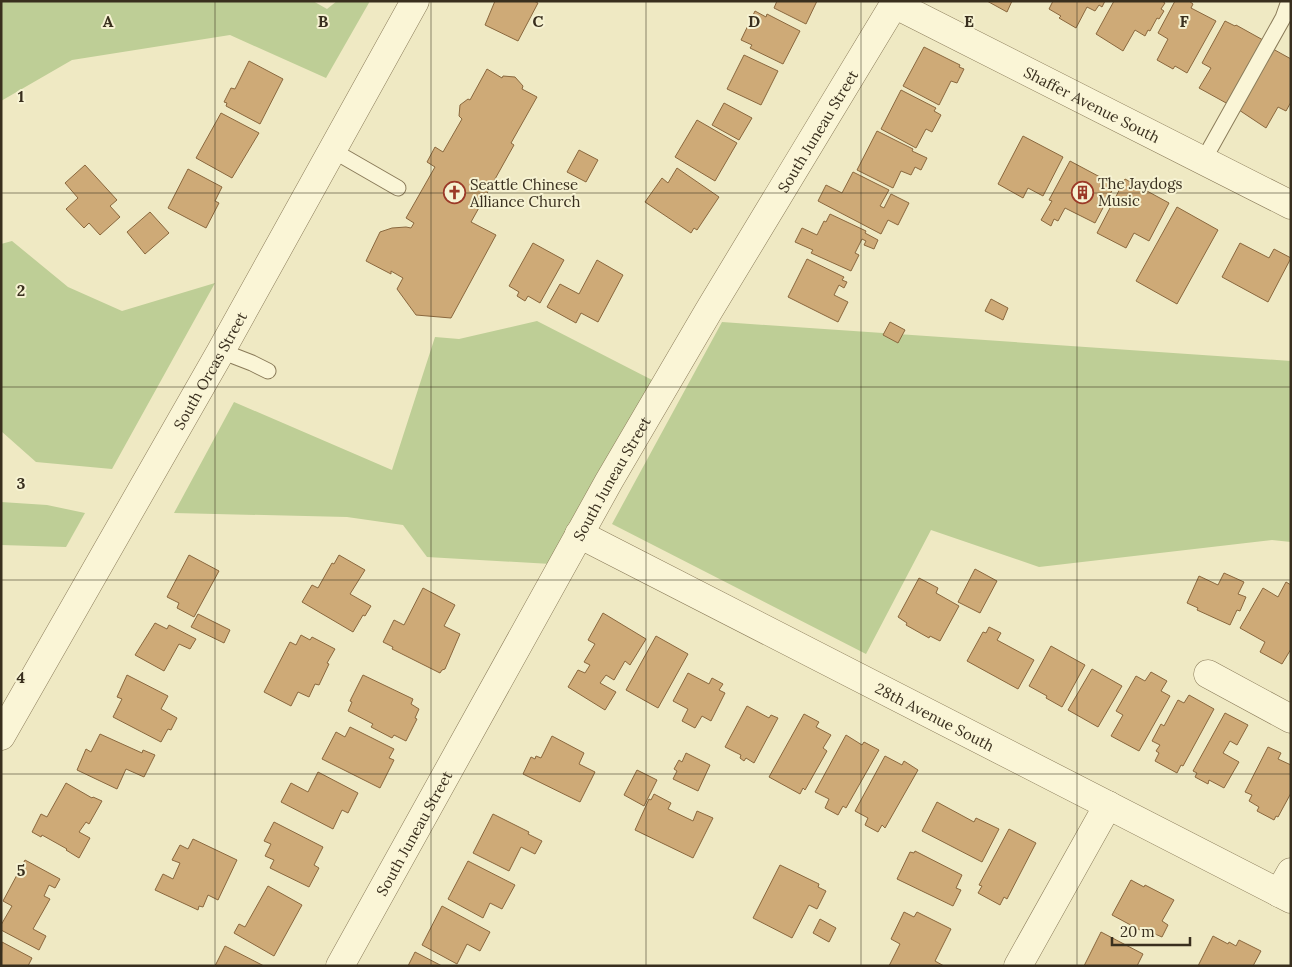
<svg xmlns="http://www.w3.org/2000/svg" width="1292" height="967" viewBox="0 0 1292 967" font-family="Lora,serif">
  <style>
    .green { fill: #bece96 }
    .building { fill: #ceaa77; stroke: #8a683e }
    .lines { fill: none; stroke-linecap: round; stroke-linejoin: round }
    .service-casing { stroke: #8a7b59; stroke-width: 17 }
    .minor-casing { stroke: #8a7b59; stroke-width: 29 }
    .tertiary-casing { stroke: #8a7b59; stroke-width: 29 }
    .service { stroke: #faf5d6; stroke-width: 15 }
    .minor { stroke: #faf5d6; stroke-width: 28 }
    .tertiary { stroke: #faf5d6; stroke-width: 28 }
    .grid { fill: none; stroke: #392f1e; stroke-width: 1; stroke-opacity: 0.55 }
    .labels { text-anchor: middle; dominant-baseline: central; stroke-width: 4; stroke-linejoin: round; paint-order: stroke }
    .street-label { font-size: 15px; fill: #392f1e; stroke: #f6f2d2 }
    .poi-label { font-size: 15px; fill: #392f1e; stroke: #f6f2d2; text-anchor: start }
    .grid-label { font-size: 16px; text-anchor: middle; font-weight: bold; fill: #392f1e; stroke: #f6f2d2; stroke-width: 4; stroke-linejoin: round; paint-order: stroke }
  </style>
  <rect width="100%" height="100%" fill="#efe9c3"/>
  <g class="green">
    <path d="M1,1H313L327,9L337,1H370L326,78L230,35L72,60L1,101Z"/>
    <path d="M12,241L68,287L122,311L215,283L112,469L36,462L1,431V244Z"/>
    <path d="M537,321L656,382L551,564L427,557L403,525L347,517L174,513L234,402L392,470L435,337L459,339Z"/>
    <path d="M722,322L1291,361V542L1272,540L1039,567L931,530L866,654L612,524Z"/>
    <path d="M1,502L47,505L85,513L66,547L1,545Z"/>
  </g>
  <g class="building">
    <path d="M495,1H534L538,3L518,41L485,25Z"/>
    <path d="M777,1H817L806,24L774,8Z"/>
    <path d="M987,1H1012L1007,12Z"/>
    <path d="M1053,1H1105L1102,7L1099,5L1095,11L1087,7L1076,28L1059,18L1061,16L1049,9Z"/>
    <path d="M1114,1H1162L1165,3L1161,9L1164,11L1159,19L1157,18L1150,31L1148,30L1145,36L1135,30L1123,51L1096,34Z"/>
    <path d="M1175,1H1189L1193,4L1191,8L1216,21L1187,73L1175,66L1173,69L1157,60L1168,39L1158,33Z"/>
    <path d="M755,11L766,17L767,14L800,31L783,64L750,48L752,45L741,40Z"/>
    <path d="M1225,21L1235,26L1236,25L1263,40L1228,104L1199,88L1211,68L1202,63Z"/>
    <path d="M924,47L960,65L959,67L964,69L957,83L951,81L939,105L903,86Z"/>
    <path d="M1273,49L1291,59V102L1286,111L1278,107L1266,128L1239,110Z"/>
    <path d="M744,55L778,71L761,105L727,89Z"/>
    <path d="M249,61L283,79L260,124L226,106L227,103L224,102L231,88L235,89Z"/>
    <path d="M487,69L502,78L503,76L515,77L523,86L522,89L537,97L511,143L514,145L471,222L496,235L451,318L416,315L397,289L403,278L391,271V274L366,261L380,232L392,228L406,227L411,228L414,223L406,218L435,167L427,162L435,147L443,152L462,119L459,116L460,105L468,99L470,100Z"/>
    <path d="M901,90L936,108L934,111L941,115L932,132L926,129L916,148L881,129Z"/>
    <path d="M724,103L752,118L739,140L712,125Z"/>
    <path d="M221,113L259,133L232,178L196,158Z"/>
    <path d="M697,120L737,143L715,181L675,157Z"/>
    <path d="M877,131L913,149L912,151L927,158L921,170L915,167L911,175L901,171L893,188L857,170Z"/>
    <path d="M1023,136L1063,157L1043,196L1028,188L1023,198L998,184Z"/>
    <path d="M579,150L598,160L586,182L567,172Z"/>
    <path d="M1070,161L1115,185L1095,223L1065,208L1058,221L1054,219L1051,226L1041,220L1052,201L1049,200Z"/>
    <path d="M85,165L117,200L110,206L120,217L100,235L89,223L84,228L66,209L78,198L65,183Z"/>
    <path d="M677,168L719,197L697,230L694,228L691,233L645,202L662,178L668,183Z"/>
    <path d="M188,169L222,187L215,201L219,203L206,228L168,208Z"/>
    <path d="M853,172L889,190L880,206L884,208L891,194L909,203L898,225L888,220L881,234L818,201L826,185L842,193Z"/>
    <path d="M1125,179L1169,203L1149,241L1134,233L1126,248L1097,233Z"/>
    <path d="M1177,207L1218,230L1177,304L1136,281Z"/>
    <path d="M150,212L169,233L145,254L127,232Z"/>
    <path d="M830,214L866,231L865,233L878,240L874,249L864,245L866,241L862,239L855,253L859,255L851,271L811,253L813,250L795,242L802,228L817,235L824,221L826,222Z"/>
    <path d="M533,243L564,260L540,303L528,296L525,301L517,296L519,292L509,286Z"/>
    <path d="M1240,243L1269,258L1274,249L1291,258L1268,302L1222,277Z"/>
    <path d="M807,259L844,277L842,280L847,282L844,288L839,285L834,295L848,302L838,322L788,297Z"/>
    <path d="M597,260L623,275L598,322L581,313L576,323L547,307L560,284L579,294Z"/>
    <path d="M991,299L1008,308L1003,320L985,311Z"/>
    <path d="M890,322L905,330L898,343L883,335Z"/>
    <path d="M189,555L219,571L194,617L177,608L179,603L167,597Z"/>
    <path d="M339,555L365,570L350,594L371,606L365,616L363,615L353,632L302,602L312,585L318,588L332,563L334,564Z"/>
    <path d="M975,569L997,581L980,613L958,602Z"/>
    <path d="M1224,573L1244,582L1238,594L1246,597L1240,611L1237,610L1230,625L1197,610L1198,608L1187,603L1199,576L1218,585Z"/>
    <path d="M919,578L938,588L936,593L959,606L940,641L930,636L929,638L906,625L907,623L898,617Z"/>
    <path d="M1286,582L1291,585V649L1282,664L1260,652L1265,642L1240,628L1263,588L1278,597Z"/>
    <path d="M423,588L455,605L444,626L460,634L445,669L442,670L440,673L392,649L393,647L383,642L394,620L404,625Z"/>
    <path d="M603,613L646,639L630,665L625,661L614,680L606,675L600,683L616,692L605,710L568,687L578,670L585,673L590,665L584,662L595,644L588,640Z"/>
    <path d="M198,614L230,630L224,643L191,627Z"/>
    <path d="M155,623L167,629L169,625L196,639L190,649L179,644L164,671L135,655Z"/>
    <path d="M989,627L1001,633L997,640L1034,660L1018,689L967,661L983,632L986,633Z"/>
    <path d="M301,635L310,640L312,637L335,649L327,663L329,664L319,685L315,684L309,697L298,692L291,706L264,692L290,642L296,645Z"/>
    <path d="M656,636L688,654L658,708L626,690Z"/>
    <path d="M1051,646L1085,665L1062,707L1046,698L1047,696L1029,686Z"/>
    <path d="M1092,669L1122,686L1098,727L1068,710Z"/>
    <path d="M1151,672L1167,681L1161,691L1170,696L1139,751L1111,736L1123,715L1116,711L1136,676L1145,681Z"/>
    <path d="M688,673L709,684L712,678L723,684L719,690L725,693L711,721L702,716L695,728L682,721L688,709L673,701Z"/>
    <path d="M127,675L168,696L161,709L177,718L171,730L168,729L161,742L113,717L122,699L117,697Z"/>
    <path d="M363,675L413,699L411,704L419,709L415,718L417,719L406,741L394,735L392,738L371,727L373,724L348,711L352,702L350,701Z"/>
    <path d="M1189,695L1214,709L1183,766L1181,765L1177,773L1155,761L1159,753L1156,751L1160,745L1152,741L1161,724L1164,726L1178,700L1184,703Z"/>
    <path d="M747,706L769,718L771,715L778,718L754,763L746,758L744,761L740,758L741,755L725,747Z"/>
    <path d="M1225,713L1248,725L1237,745L1230,741L1223,753L1239,762L1224,788L1209,780L1208,784L1195,777L1197,773L1193,771Z"/>
    <path d="M804,714L819,722L816,727L831,735L823,748L827,751L805,790L803,788L800,794L769,777Z"/>
    <path d="M350,727L394,749L389,758L394,760L380,788L322,759L336,732L345,737Z"/>
    <path d="M100,734L142,753L143,750L155,755L144,777L126,769L117,789L77,770L86,749L91,752Z"/>
    <path d="M846,735L862,745L864,742L879,750L846,808L843,806L838,815L825,808L829,799L815,792Z"/>
    <path d="M552,736L584,753L579,764L595,772L580,802L523,774L531,757L535,759L536,756L541,758Z"/>
    <path d="M1268,747L1281,753L1278,759L1291,765V793L1278,817L1276,816L1274,820L1257,811L1259,807L1249,801L1252,795L1245,792Z"/>
    <path d="M686,753L710,765L698,791L673,779L677,771L674,769L679,760L682,762Z"/>
    <path d="M885,756L902,765L904,761L918,770L885,828L882,825L878,832L865,825L868,818L855,811Z"/>
    <path d="M637,770L657,780L644,806L624,795Z"/>
    <path d="M318,772L358,793L348,813L342,810L333,829L281,802L291,783L308,792Z"/>
    <path d="M66,783L92,798L93,797L102,801L89,824L86,822L79,832L90,838L79,858L66,850L67,849L42,835L41,837L32,832L41,814L47,817Z"/>
    <path d="M654,794L671,803L668,809L693,821L697,811L713,818L693,858L635,830L649,799L651,800Z"/>
    <path d="M937,802L974,822L976,818L999,829L982,862L922,831Z"/>
    <path d="M493,814L529,832L528,834L542,841L535,854L521,847L509,871L473,853Z"/>
    <path d="M274,822L323,847L314,865L319,868L309,887L270,868L274,860L265,856L271,844L264,841Z"/>
    <path d="M1009,829L1036,843L1007,899L1004,897L1000,905L978,893L982,886L979,885Z"/>
    <path d="M193,839L237,860L218,900L208,895L203,907L199,906L198,910L155,890L163,874L173,879L180,863L172,860L180,845L188,849Z"/>
    <path d="M915,851L962,875L956,888L961,890L953,906L897,879L910,852L914,853Z"/>
    <path d="M25,860L60,879L55,888L49,885L44,896L50,899L33,929L46,936L39,950L1,930V925L12,906L3,901Z"/>
    <path d="M468,861L515,885L502,909L490,903L483,918L448,899Z"/>
    <path d="M780,865L819,884L818,887L826,891L817,909L809,905L792,938L753,918Z"/>
    <path d="M1131,880L1144,887L1145,885L1174,900L1162,921L1168,925L1162,937L1155,934L1153,937L1112,915Z"/>
    <path d="M268,886L302,905L274,956L234,933L239,924L245,927Z"/>
    <path d="M442,906L490,932L480,951L467,944L457,964L422,945Z"/>
    <path d="M904,912L914,917L917,912L951,929L935,961L944,966H889L900,944L891,939Z"/>
    <path d="M820,919L836,928L829,942L813,933Z"/>
    <path d="M1101,932L1143,954L1137,966H1084Z"/>
    <path d="M1213,936L1228,944L1229,942L1236,946L1239,940L1261,951L1253,966H1198Z"/>
    <path d="M2,942L32,958L28,966H1Z"/>
    <path d="M225,946L264,966H215Z"/>
    <path d="M415,952L442,966H408Z"/>
  </g>
  <g class="lines">
    <defs>
      <g id="service">
        <path d="M332,150L398,188"/>
        <path d="M1203,161L1283,18L1289,1"/>
        <path d="M221,351L252,363L268,371"/>
      </g>
      <g id="minor">
        <path id="s1" d="M894,4L1291,205"/>
        <path id="s2" d="M579,534L1291,899"/>
        <path d="M1208,674L1291,719"/>
        <path d="M1279,893L1291,872"/>
        <path id="s3" d="M340,966L609,481L708,312L896,1"/>
        <path d="M1018,966L1108,805"/>
      </g>
      <g id="tertiary">
        <path id="s4" d="M1,736L221,351L415,1"/>
      </g>
    </defs>
    <use href="#service" class="service-casing"/>
    <use href="#minor" class="minor-casing"/>
    <use href="#tertiary" class="tertiary-casing"/>
    <use href="#service" class="service"/>
    <use href="#minor" class="minor"/>
    <use href="#tertiary" class="tertiary"/>
  </g>
  <path class="grid" d="M215,1V966M431,1V966M646,1V966M861,1V966M1077,1V966M1,193H1291M1,387H1291M1,580H1291M1,774H1291"/>
  <defs>
    <symbol id="building-ring" viewBox="-11 -11 22 22"><circle r="9.5" fill="#f6f2d2" stroke="#9b3927" stroke-width="1.5"/><path d="M-4-6H4V6H1V3H-1V6H-4ZM-2.5-4.3h1.7v1.8h-1.7ZM.8-4.3h1.7v1.8H.8ZM-2.5-1h1.7V.8h-1.7ZM.8-1h1.7V.8H.8Z" fill="#9b3927"/></symbol>
    <symbol id="church-ring" viewBox="-11 -11 22 22"><circle r="9.5" fill="#f6f2d2" stroke="#9b3927" stroke-width="1.5"/><path d="M-1.2-6h2.4v3.5h3.3v2.4h-3.3V6h-2.4V-.1h-3.3v-2.4h3.3Z" fill="#9b3927"/></symbol>
  </defs>
  <g fill-rule="evenodd">
    <use href="#building-ring" x="1070" y="180" width="25" height="25"/>
    <use href="#church-ring" x="442" y="180" width="25" height="25"/>
  </g>
  <g class="labels">
    <g class="street-label">
      <text stroke="none"><textPath href="#s1" startOffset="222">Shaffer Avenue South</textPath></text>
      <text stroke="none"><textPath href="#s3" startOffset="962">South Juneau Street</textPath></text>
      <text stroke="none"><textPath href="#s4" startOffset="421">South Orcas Street</textPath></text>
      <text stroke="none"><textPath href="#s3" startOffset="558">South Juneau Street</textPath></text>
      <text stroke="none"><textPath href="#s2" startOffset="400">28th Avenue South</textPath></text>
      <text stroke="none"><textPath href="#s3" startOffset="152">South Juneau Street</textPath></text>
    </g>
    <g class="poi-label">
      <text x="1098" y="183">The Jaydogs<tspan x="1098" dy="17">Music</tspan></text>
      <text x="470" y="184">Seattle Chinese<tspan x="470" dy="17">Alliance Church</tspan></text>
    </g>
  </g>
  <g class="grid-label">
    <text x="108" y="27">A</text>
    <text x="323" y="27">B</text>
    <text x="538" y="27">C</text>
    <text x="754" y="27">D</text>
    <text x="969" y="27">E</text>
    <text x="1184" y="27">F</text>
    <text x="21" y="102">1</text>
    <text x="21" y="296">2</text>
    <text x="21" y="489">3</text>
    <text x="21" y="683">4</text>
    <text x="21" y="876">5</text>
  </g>
  <rect width="1292" height="967" fill="none" stroke="#392f1e" stroke-width="5"/>
  <path d="M1112 937v8h78v-8" fill="none" stroke="#392f1e" stroke-width="2.5"/>
  <text x="1120" y="937" font-size="15" fill="#392f1e" stroke="#f6f2d2" stroke-width="4" paint-order="stroke">20 m</text>
</svg>
